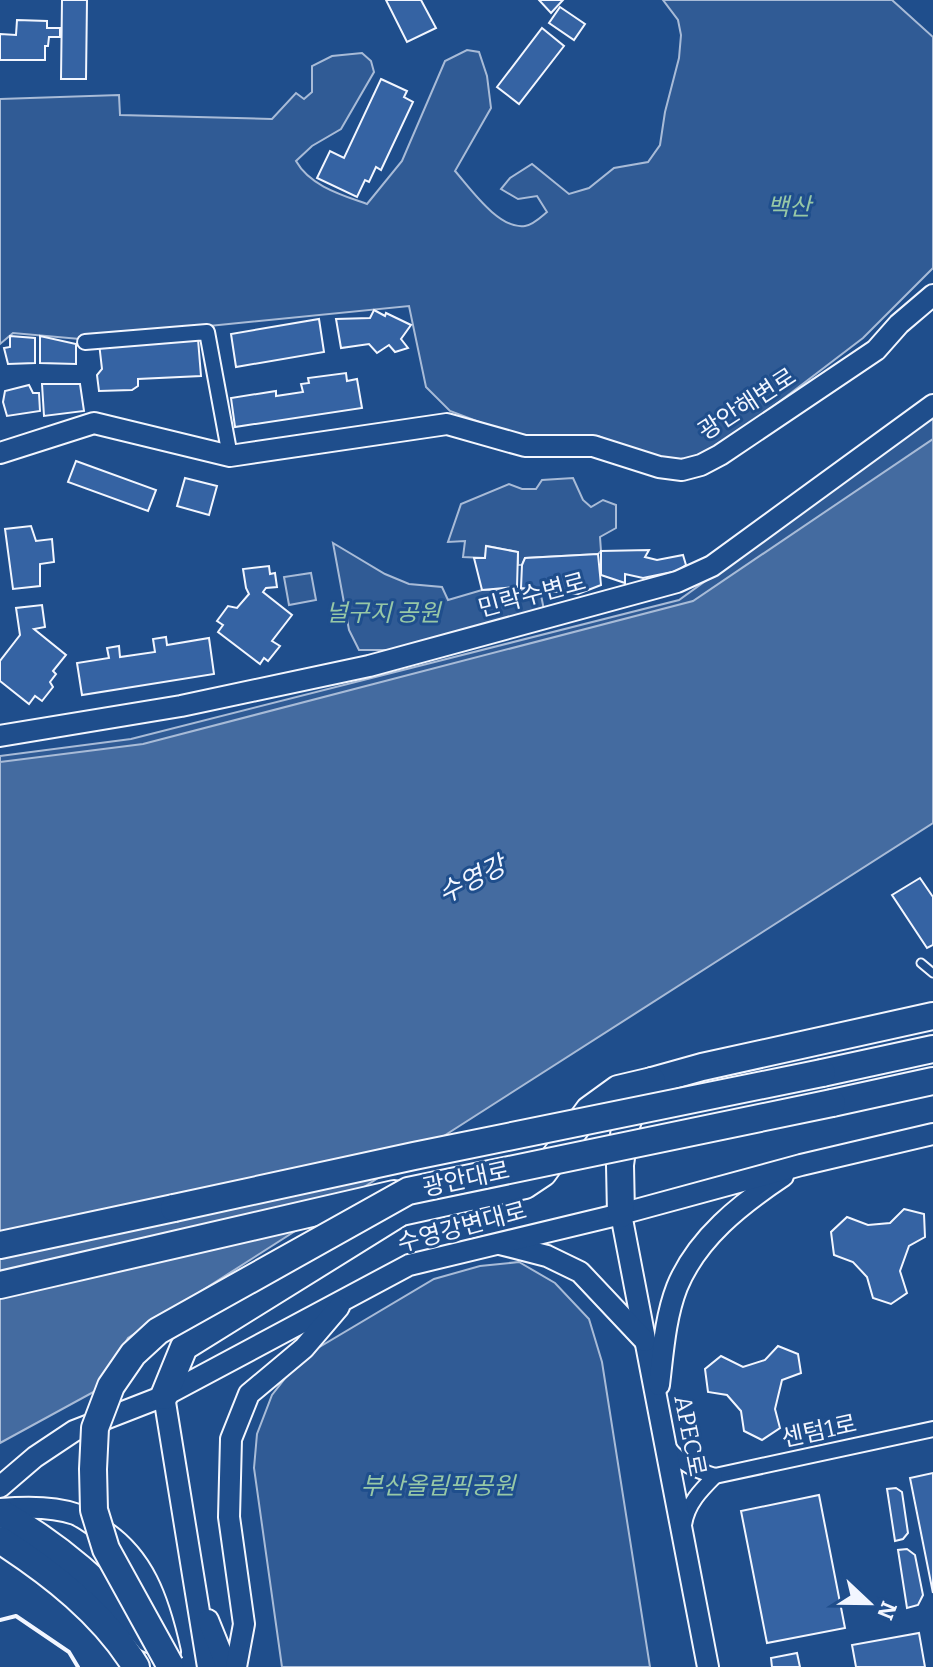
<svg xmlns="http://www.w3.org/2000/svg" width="933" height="1667" viewBox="0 0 933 1667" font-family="Bitter,'Noto Sans KR',serif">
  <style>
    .green { fill: #305b95; stroke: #a8bbd7; stroke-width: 2 }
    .water { fill: #446ba0; stroke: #a8bbd7; stroke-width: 2 }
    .building { fill: #3563a3; stroke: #f2f6ff; stroke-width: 2 }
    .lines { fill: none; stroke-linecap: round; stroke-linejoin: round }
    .lane-casing { stroke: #f2f6ff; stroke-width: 11 }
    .street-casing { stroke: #f2f6ff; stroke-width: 18 }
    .secondary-casing { stroke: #f2f6ff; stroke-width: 24 }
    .highway-casing { stroke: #f2f6ff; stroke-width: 30 }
    .lane { stroke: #1f4e8c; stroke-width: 7 }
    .street { stroke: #1f4e8c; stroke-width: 14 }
    .secondary { stroke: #1f4e8c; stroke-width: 20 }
    .highway { stroke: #1f4e8c; stroke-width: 26 }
    .highway-bridge-casing { stroke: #f2f6ff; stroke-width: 30; stroke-linecap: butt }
    .highway-bridge { stroke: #1f4e8c; stroke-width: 26 }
    .wall { stroke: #f2f6ff; stroke-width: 4 }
    .labels { text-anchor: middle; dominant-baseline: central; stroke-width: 6; stroke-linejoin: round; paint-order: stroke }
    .park-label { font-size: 24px; font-style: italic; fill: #97c8a6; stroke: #1f4e8c }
    .street-label { font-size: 24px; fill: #f2f6ff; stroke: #1f4e8c }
    .water-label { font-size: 26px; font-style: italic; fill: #f2f6ff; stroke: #1f4e8c }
  </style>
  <rect width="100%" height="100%" fill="#1f4e8c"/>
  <g class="green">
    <path d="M663,0H892L933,37V268L863,338L737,434L692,462L646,456L598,436L514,435L450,411L426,387L409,306L80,339L13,333L0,344V99L119,95L120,115L272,119L296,93L304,99L312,92V66L332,56L362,53L371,61L374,72L341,129L312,146L296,161C310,186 342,195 367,204L402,161L445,61L467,50L479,52L487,76L491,108L455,171C470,188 499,230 525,226C533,225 541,217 547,212L537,196L518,199L501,189L510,178L532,164L569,194L589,188L614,168L648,162L660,145L665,112L679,58L681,35L678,20Z"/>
    <path d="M933,417V463L701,620L0,788V756L131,739L679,600Z"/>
    <path d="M573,478L583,500L591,507L603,500L616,505V528L600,537L601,551L598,554L525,558L522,565H518V552L487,546L485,558L463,557L465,541L448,542L461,504L509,484L522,489H536L542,480Z"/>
    <path d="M333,543L385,574L409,584L442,587L448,600L482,590H540L544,610L391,650H359L349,630Z"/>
    <path d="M311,573L316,600L289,605L284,577Z"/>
    <path d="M519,1262L555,1283L589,1319L602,1362L650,1667H282L254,1468L257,1434L272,1395L301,1358L434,1279L480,1266Z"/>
  </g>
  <path class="water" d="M933,439V823L128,1338L115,1360L121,1377L0,1443V762L143,744L693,601Z"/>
  <g class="building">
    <path d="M62,0H87L86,79H61Z"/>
    <path d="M386,0H421L436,28L407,42Z"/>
    <path d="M539,0H563L551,13Z"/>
    <path d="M560,7L585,24L574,40L549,23Z"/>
    <path d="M17,20L47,21V28H60V37H49L48,46H45V60H0V34L16,35Z"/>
    <path d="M542,28L564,46L519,104L497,87Z"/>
    <path d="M381,79L407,91L404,97L413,102L381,170L376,167L369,182L365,180L357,197L317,178L330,151L344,158Z"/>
    <path d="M374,310L385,316L386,313L411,325L401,339L408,348L395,352L389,345L377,353L369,344L341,348L336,319L370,318Z"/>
    <path d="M319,319L324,352L236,367L231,334Z"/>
    <path d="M10,336L35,338V363L8,364L4,348L10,347Z"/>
    <path d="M40,336L76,344V364L40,363Z"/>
    <path d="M198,339L201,376L138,379V386L132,390L99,391L97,375L102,369L99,343Z"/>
    <path d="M346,373L347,381L357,379L362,408L235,427L231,398L276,391V396L303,392L301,384L309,383L308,378Z"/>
    <path d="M42,384H80L84,411L44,416Z"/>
    <path d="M29,385L33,393H39L40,411L7,416L3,402L5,391Z"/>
    <path d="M76,461L156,490L148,511L68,482Z"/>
    <path d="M185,478L217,486L209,515L177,506Z"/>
    <path d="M31,526L36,541L52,539L54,562L40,564V586L13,589L5,529Z"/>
    <path d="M486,546L518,552L517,587L482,590L474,558H485Z"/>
    <path d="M649,550L645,557L657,560L683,555L686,565L677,571L643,578L625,574V583L601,575V551Z"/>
    <path d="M598,554L601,585L578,594L521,588L522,565L525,558Z"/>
    <path d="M269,566L270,574L275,573L277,587L266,588L263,592L292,615L272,641L280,646L268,661L264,658L260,664L218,632L223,625L217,621L228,606L237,608L249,594L246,588L243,569Z"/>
    <path d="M42,605L45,627L34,629L66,655L53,671L56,674L50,682L53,687L42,701L35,696L29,704L0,681V661L20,635L16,608Z"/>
    <path d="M166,637L167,645L209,638L214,674L82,695L77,663L109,658L107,648L119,646L120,657L155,652L153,639Z"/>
    <path d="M920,878L933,897V945L927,948L892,895Z"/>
    <path d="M904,1209L924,1214L925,1237L909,1246L900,1271L907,1293L891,1304L873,1298L867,1277L853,1262L834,1255L831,1232L847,1217L868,1225L890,1223Z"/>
    <path d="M778,1346L798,1354L801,1373L782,1380L775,1409L780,1428L762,1440L744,1431L741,1411L727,1395L708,1392L705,1369L721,1356L743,1367L765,1360Z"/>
    <path d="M933,1473V1593L910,1478Z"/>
    <path d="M896,1488L902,1492L908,1533L903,1539L895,1541L887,1489Z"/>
    <path d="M819,1495L845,1628L767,1643L741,1511Z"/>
    <path d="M907,1549L915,1555L923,1595L918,1605L907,1608L898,1550Z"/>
    <path d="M919,1633L925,1667H856L852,1645Z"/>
    <path d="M797,1653L800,1667H772L771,1658Z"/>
  </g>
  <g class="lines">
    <defs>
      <path id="lane" d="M921,963L933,973"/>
      <g id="street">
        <path d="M85,342L207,332L230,456"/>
        <path d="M668,1447C681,1464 695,1470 715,1476L933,1429"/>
        <path d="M684,1525C687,1504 701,1490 715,1476"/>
      </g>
      <g id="secondary">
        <path d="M0,453L94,423L230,456L447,424L525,446H593L659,467L682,470L701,465L720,455L876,350L899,324L933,295"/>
        <path d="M0,736L181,706L369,666L677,582L712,566L933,405"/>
        <path d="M621,1214L708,1667"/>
        <path d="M500,1244L547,1256L580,1272L645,1341"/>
        <path d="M659,1385C663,1352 665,1318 677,1287C697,1238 741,1204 783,1176"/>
        <path d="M164,1396L208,1667"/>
        <path d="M0,1487L35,1457L74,1431L164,1396L409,1265L621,1214L801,1165L933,1134"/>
        <path d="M0,1509C23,1507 53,1506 75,1514C82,1517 90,1523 97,1527C144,1554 159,1602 170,1652"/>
        <path d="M208,1620L227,1667"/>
        <path d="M236,1667L244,1624L229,1517L231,1439L249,1394L304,1348L339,1307"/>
      </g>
      <g id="highway">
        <path d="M822,1073L933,1049"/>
        <path d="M832,1103L933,1081"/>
        <path d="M621,1214L620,1165L625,1128L635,1102L652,1081L702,1067L933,1016"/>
        <path d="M0,1245L174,1208"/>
        <path d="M0,1285L394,1194"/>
        <path d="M164,1396L184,1347L401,1212L525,1185L543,1173L589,1110L618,1089L652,1081"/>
        <path d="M0,1512C56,1544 109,1588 149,1639"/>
        <path d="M0,1540C51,1573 104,1614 136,1667"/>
      </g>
    </defs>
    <use href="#lane" class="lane-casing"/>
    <use href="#street" class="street-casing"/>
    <use href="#secondary" class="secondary-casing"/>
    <use href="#highway" class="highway-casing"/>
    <use href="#lane" class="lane"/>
    <use href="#street" class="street"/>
    <use href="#secondary" class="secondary"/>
    <use href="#highway" class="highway"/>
    <defs>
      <g id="highway-bridge">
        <path d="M174,1208L414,1156L822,1073"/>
        <path d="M170,1665L106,1549L94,1510L93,1469L95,1428L111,1386L133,1354L158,1331L408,1191L832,1103"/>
      </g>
    </defs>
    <use href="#highway-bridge" class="highway-bridge-casing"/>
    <use href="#highway-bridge" class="highway-bridge"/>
    <path class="wall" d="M0,1620L16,1616L69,1652L78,1667"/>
  </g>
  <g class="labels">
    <g class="park-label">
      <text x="789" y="207">백산</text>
      <text x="383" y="613">널구지 공원</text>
      <text x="438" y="1486">부산올림픽공원</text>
    </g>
    <g class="street-label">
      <text transform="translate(747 404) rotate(-33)">광안해변로</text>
      <text transform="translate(532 595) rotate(-15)">민락수변로</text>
      <text transform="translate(466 1179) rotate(-12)">광안대로</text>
      <text transform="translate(462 1227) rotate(-15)">수영강변대로</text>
      <text transform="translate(819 1431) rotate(-12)">센텀1로</text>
      <text transform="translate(690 1436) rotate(79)">APEC로</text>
    </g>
    <g class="water-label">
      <text transform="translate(472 880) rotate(-27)">수영강</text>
    </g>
  </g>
  <g transform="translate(869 1603) rotate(112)" stroke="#1f4e8c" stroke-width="6" paint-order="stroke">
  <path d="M0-6L14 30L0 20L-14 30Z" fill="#f2f6ff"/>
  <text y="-12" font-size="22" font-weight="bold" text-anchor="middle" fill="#f2f6ff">N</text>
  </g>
</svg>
